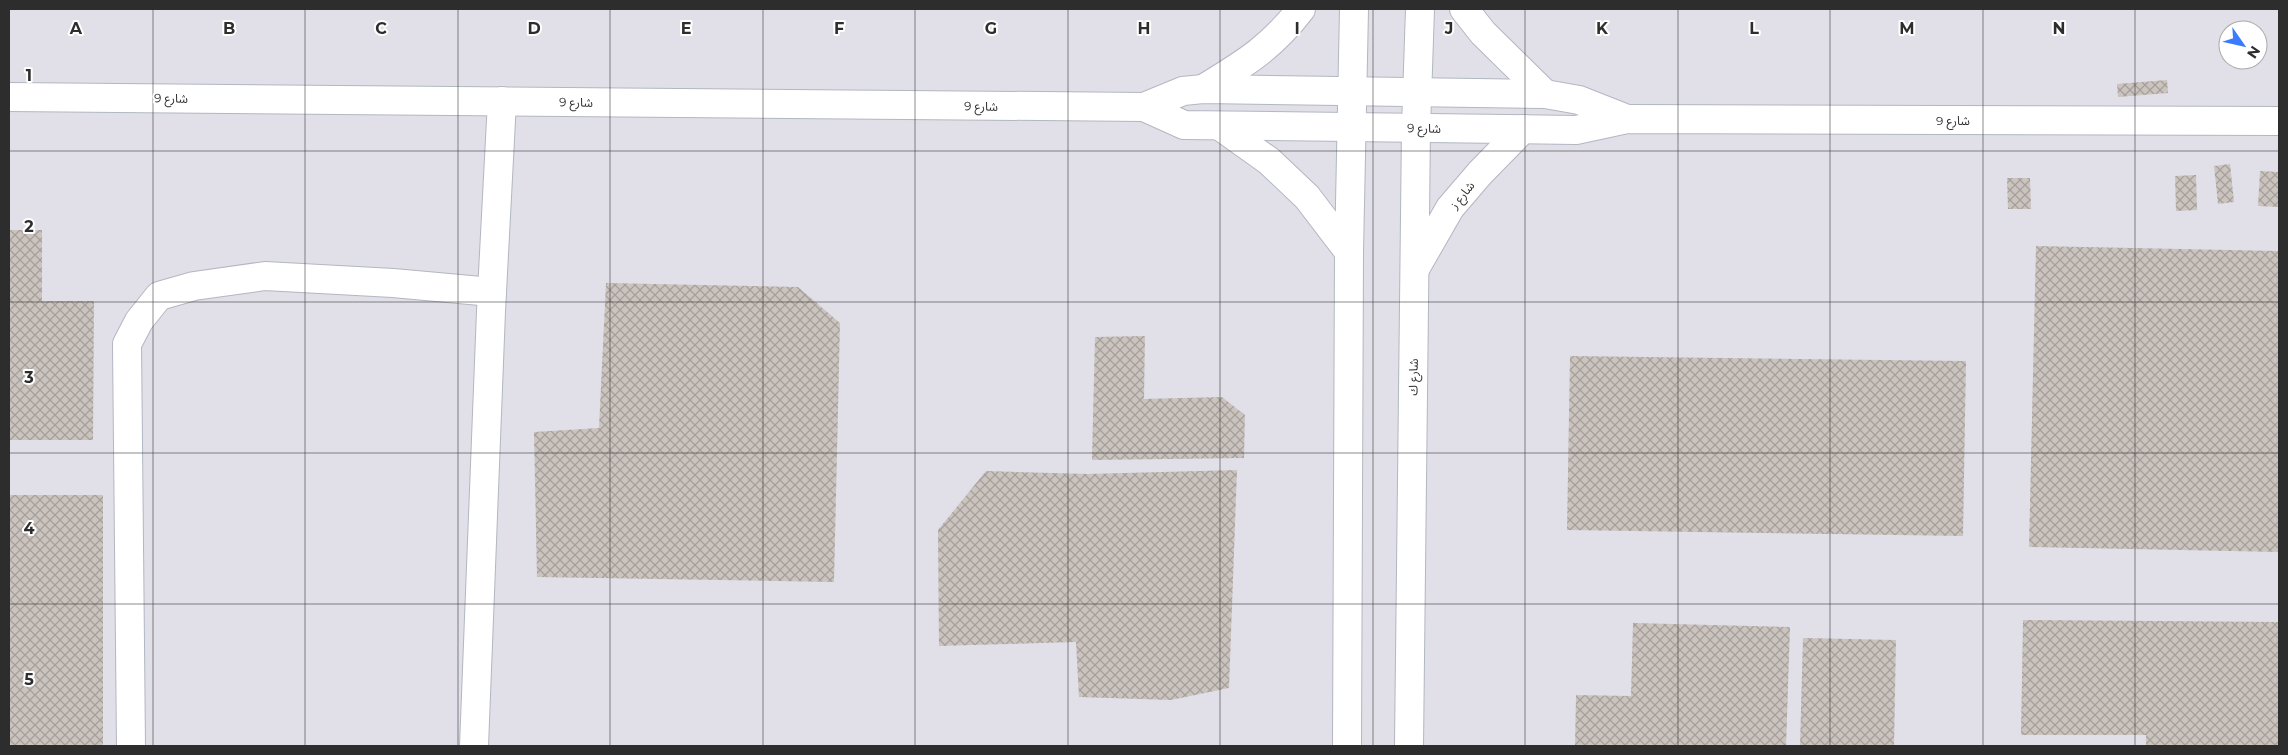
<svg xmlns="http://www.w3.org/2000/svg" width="2288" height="755" viewBox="0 0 2288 755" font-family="Montserrat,'Noto Sans Arabic',sans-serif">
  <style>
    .industrial { fill: #e1dfe8; fill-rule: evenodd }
    .building { fill: url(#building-cross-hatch) }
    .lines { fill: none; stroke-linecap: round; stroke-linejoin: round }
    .minor-casing { stroke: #b2b7c2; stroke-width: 30 }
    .minor { stroke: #fff; stroke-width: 28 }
    .grid { fill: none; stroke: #2d2d2d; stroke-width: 1; stroke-opacity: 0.55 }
    .labels { text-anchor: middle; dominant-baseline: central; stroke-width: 4; stroke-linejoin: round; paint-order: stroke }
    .street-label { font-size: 12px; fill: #2d2d2d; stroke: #fff }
    .grid-label { font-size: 16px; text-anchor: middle; font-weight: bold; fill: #2d2d2d; stroke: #fff; stroke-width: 4; stroke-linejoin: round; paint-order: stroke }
  </style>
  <defs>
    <pattern id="building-cross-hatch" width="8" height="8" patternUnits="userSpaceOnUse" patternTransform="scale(1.25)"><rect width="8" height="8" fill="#cbc3be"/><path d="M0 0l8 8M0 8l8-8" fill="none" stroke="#a59f9b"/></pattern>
  </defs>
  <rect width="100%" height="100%" fill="#f0e6de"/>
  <path class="industrial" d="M9,9H2279V746H9ZM2228,30H2258V60H2228Z"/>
  <g class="building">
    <path d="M2167,80L2168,93L2118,97L2117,84Z"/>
    <path d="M2230,164L2234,202L2218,204L2214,166Z"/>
    <path d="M2260,171L2279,172V207L2258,206Z"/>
    <path d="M2196,175L2197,210L2176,211L2175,176Z"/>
    <path d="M2007,178H2030L2031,209H2008Z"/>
    <path d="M9,230H42V301H94L93,440H9Z"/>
    <path d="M2036,246L2279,251V552L2029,547Z"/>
    <path d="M606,283L798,287L840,323L834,582L537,577L534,432L599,428Z"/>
    <path d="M1145,336L1144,399L1222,397L1245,415L1244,458L1092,460L1095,337Z"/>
    <path d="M1570,356L1966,361L1963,536L1567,530Z"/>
    <path d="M1237,470L1229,688L1171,700L1079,697L1076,642L939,646L938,530L986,471L1088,474Z"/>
    <rect x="9" y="495" width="94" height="251"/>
    <path d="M2023,620L2279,622V746H2146V735H2021Z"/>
    <path d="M1633,623L1790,627L1786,746H1575L1576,695L1631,696Z"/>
    <path d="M1803,638L1896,640L1894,746H1800Z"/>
  </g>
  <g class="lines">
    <defs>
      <g id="minor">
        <path d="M1464,9L1483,33L1545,94"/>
        <path d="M1203,89C1244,64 1271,48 1301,9"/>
        <path d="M9,97L1144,107L1184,125L1576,130L1627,119L2279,121"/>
        <path d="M1144,107L1183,91L1203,89L1545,94L1579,100L1627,119"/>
        <path d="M1220,126L1269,161L1307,197L1349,252"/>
        <path d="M1415,269L1450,208L1480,173L1523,129"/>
        <path d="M131,746L127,344L139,321L159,296L194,286L265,276L393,283L492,292"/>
        <path d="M474,746L491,311L502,101"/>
        <path d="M1347,746L1349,252L1354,9"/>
        <path d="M1409,746L1416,128L1420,9"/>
      </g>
    </defs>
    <use href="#minor" class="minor-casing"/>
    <use href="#minor" class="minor"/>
  </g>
  <path class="grid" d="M153,9V746M305,9V746M458,9V746M610,9V746M763,9V746M915,9V746M1068,9V746M1220,9V746M1373,9V746M1525,9V746M1678,9V746M1830,9V746M1983,9V746M2135,9V746M9,151H2279M9,302H2279M9,453H2279M9,604H2279"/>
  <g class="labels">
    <g class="street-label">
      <text transform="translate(171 98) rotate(1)">شارع 9</text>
      <text transform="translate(576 102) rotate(1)">شارع 9</text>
      <text transform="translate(981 106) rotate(1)">شارع 9</text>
      <text x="1953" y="120">شارع 9</text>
      <text transform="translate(1424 128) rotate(1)">شارع 9</text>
      <text transform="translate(1462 195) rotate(-51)">شارع ز</text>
      <text transform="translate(1413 377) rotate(-89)">شارع ك</text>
    </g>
  </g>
  <g class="grid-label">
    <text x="76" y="34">A</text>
    <text x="229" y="34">B</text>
    <text x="381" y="34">C</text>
    <text x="534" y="34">D</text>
    <text x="686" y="34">E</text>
    <text x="839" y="34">F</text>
    <text x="991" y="34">G</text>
    <text x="1144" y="34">H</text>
    <text x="1297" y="34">I</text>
    <text x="1449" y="34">J</text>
    <text x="1602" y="34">K</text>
    <text x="1754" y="34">L</text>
    <text x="1907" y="34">M</text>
    <text x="2059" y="34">N</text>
    <text x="29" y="81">1</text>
    <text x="29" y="232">2</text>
    <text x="29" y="383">3</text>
    <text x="29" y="534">4</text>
    <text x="29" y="685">5</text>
  </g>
  <rect width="2288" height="755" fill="none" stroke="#2d2d2d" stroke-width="20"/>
  <g transform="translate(2243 45) rotate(124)"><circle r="24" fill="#ffffff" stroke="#ababab"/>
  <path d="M0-4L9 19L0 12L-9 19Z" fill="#3c7bff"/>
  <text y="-8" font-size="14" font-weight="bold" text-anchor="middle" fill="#2d2d2d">N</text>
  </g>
</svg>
